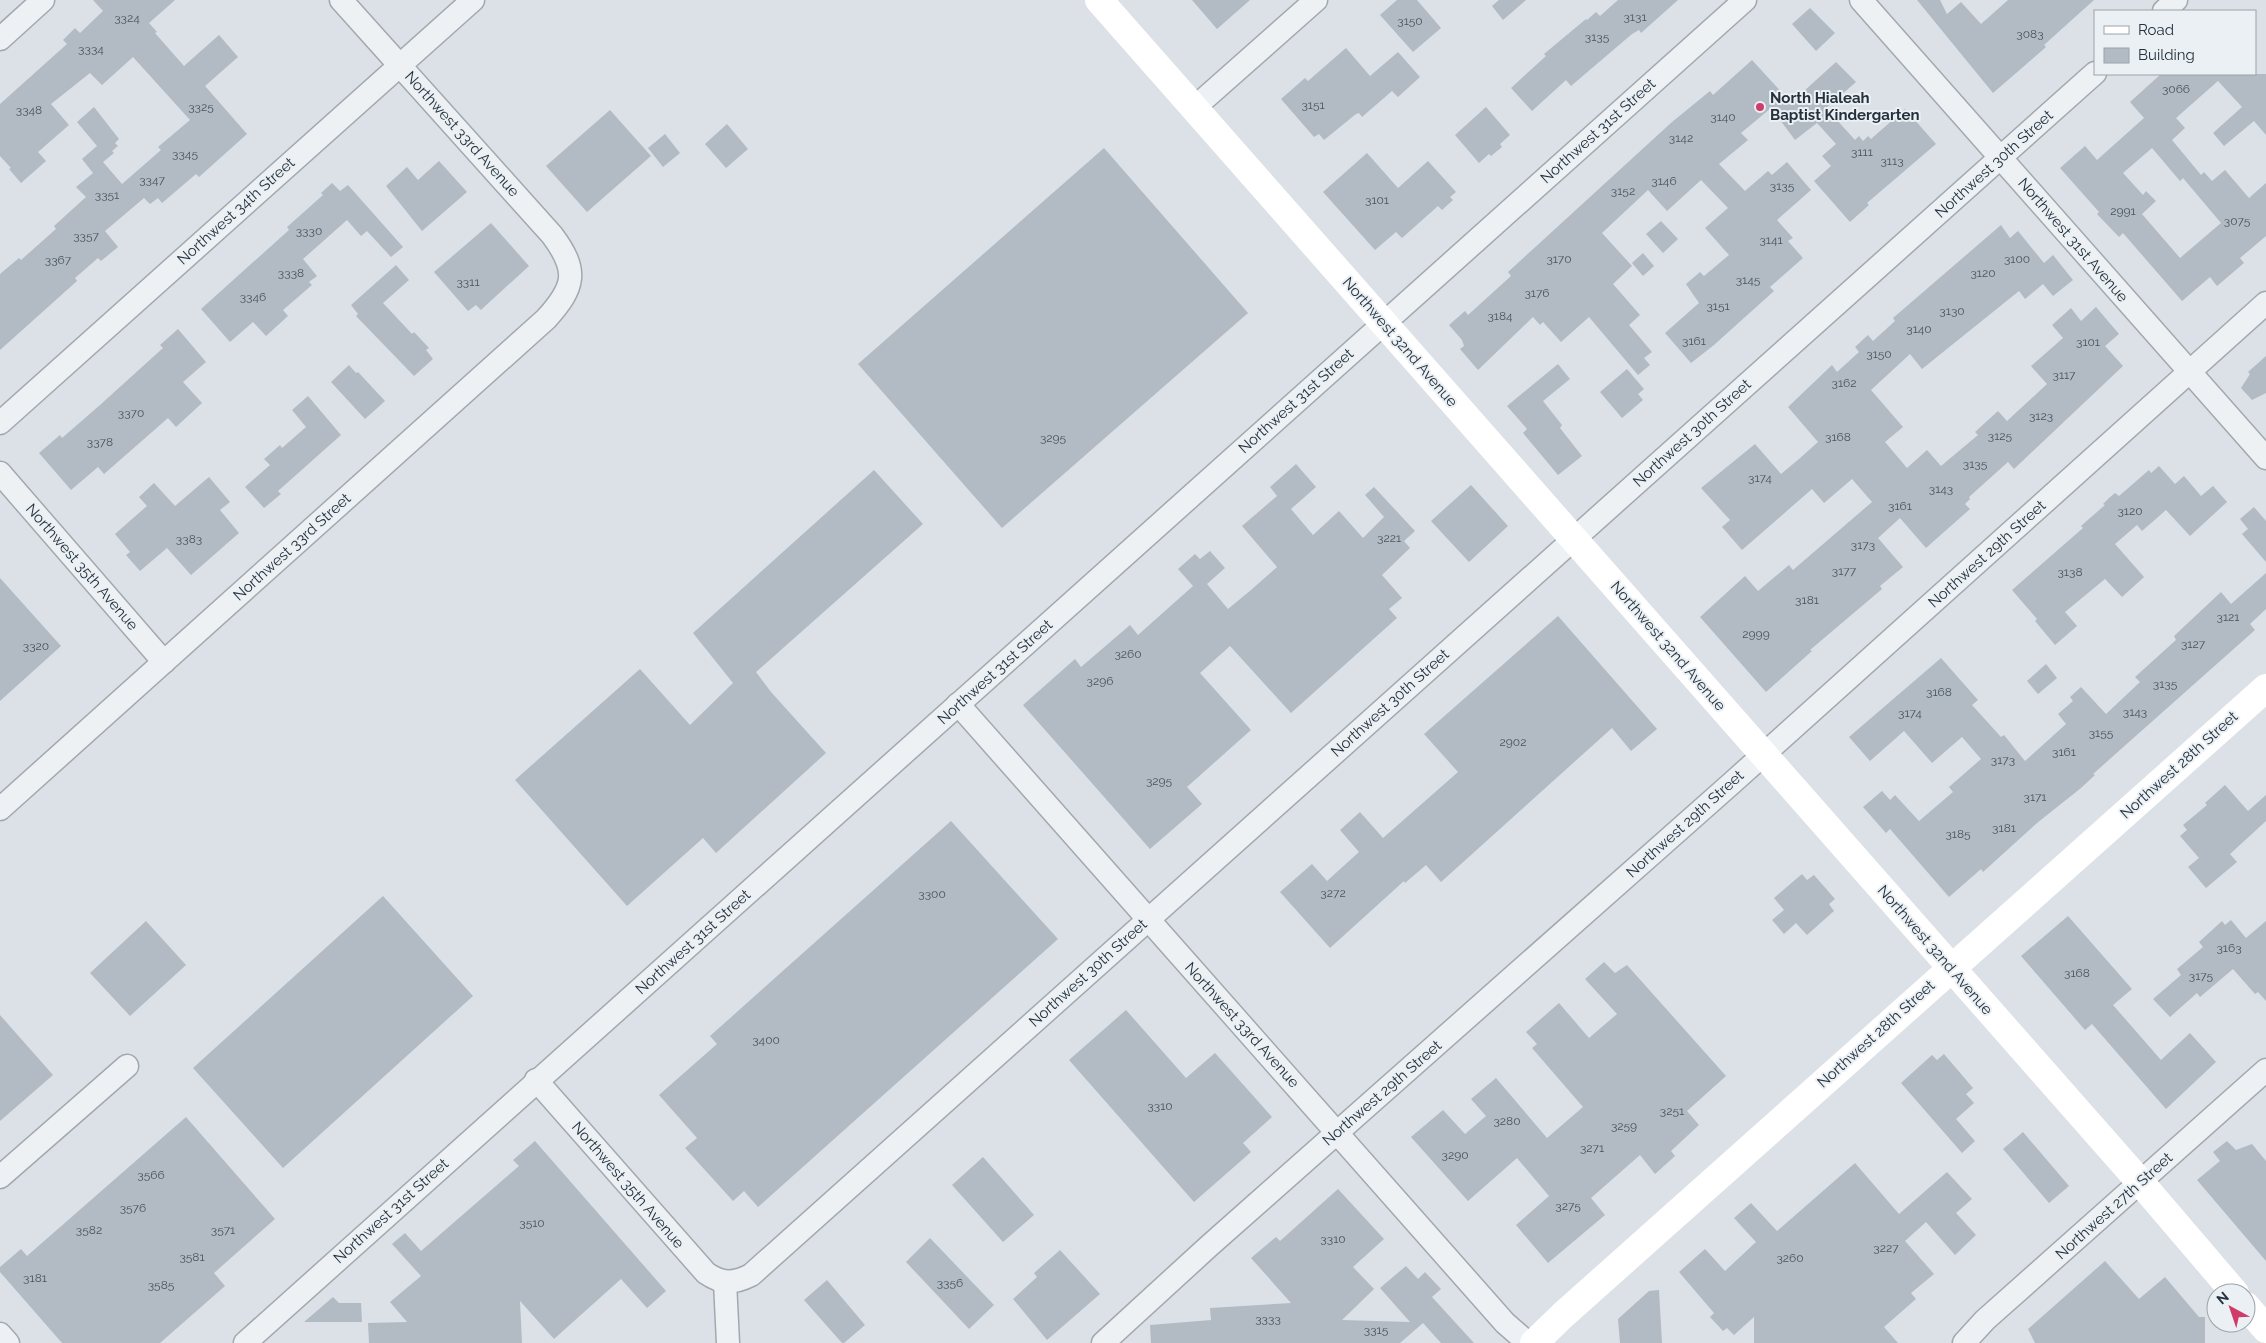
<svg xmlns="http://www.w3.org/2000/svg" width="2266" height="1343" viewBox="0 0 2266 1343" font-family="Raleway,sans-serif">
  <style>
    .building { fill: #b2bbc3; fill-rule: evenodd }
    .lines { fill: none; stroke-linecap: round; stroke-linejoin: round }
    .street-casing { stroke: #a1a9b0; stroke-width: 25 }
    .street { stroke: #eef1f4; stroke-width: 22 }
    .secondary { stroke: #fff; stroke-width: 28 }
    .poi-dot { fill: #d03b6a; stroke: #eaf0f4; stroke-width: 2 }
    .labels { text-anchor: middle; dominant-baseline: central; stroke-width: 4; stroke-linejoin: round; paint-order: stroke }
    .number-label { font-size: 12px; fill: #48545e }
    .poi-label { font-size: 15px; font-weight: bold; fill: #25313c; stroke: #eaf0f4; text-anchor: start }
    .street-label { font-size: 15px; fill: #25313c; stroke: #eaf0f4 }
  </style>
  <rect width="100%" height="100%" fill="#dbe1e6"/>
  <g class="building">
    <path d="M93,0H175L149,23L157,32L155,33L184,66L219,35L238,57L205,86L247,134L199,177L196,174L162,203L158,198L150,204L144,198L105,231L118,247L101,261L98,258L75,278L77,281L0,350V274L19,258L21,260L56,229L54,226L86,197L76,187L93,173L82,159L97,146L77,122L94,107L119,139L115,143L118,146L112,151L114,153L103,162L122,184L161,150L158,147L190,120L133,57L102,85L90,73L51,104L69,125L38,152L46,161L21,183L9,169L11,168L0,156V104L67,44L63,40L75,28L80,33L103,11Z"/>
    <path d="M1192,0H1250L1217,29Z"/>
    <path d="M1397,0H1417L1441,28L1413,52L1380,15Z"/>
    <path d="M1499,0H1526L1503,20L1492,6Z"/>
    <path d="M1618,0H1678L1641,33L1639,30L1632,34L1571,86L1566,80L1532,111L1511,88L1546,56L1544,54L1586,19L1587,20L1596,12L1600,16Z"/>
    <path d="M1917,0H1940L1947,14L1961,2L1981,24L2008,0H2094L2044,45L2046,47L1993,93Z"/>
    <path d="M1810,8L1835,33L1816,51L1792,24Z"/>
    <path d="M1346,48L1370,76L1398,52L1420,77L1398,97L1392,91L1362,117L1359,113L1356,114L1324,140L1319,134L1314,137L1281,99L1305,78L1308,81Z"/>
    <path d="M1752,60L1787,98L1790,96L1793,101L1836,62L1856,82L1826,108L1855,140L1859,136L1863,141L1868,136L1871,139L1905,109L1936,144L1867,203L1869,205L1850,222L1814,181L1831,166L1822,156L1836,144L1817,123L1795,140L1771,108L1741,133L1748,140L1719,164L1745,191L1768,171L1772,175L1787,162L1811,190L1777,220L1793,238L1788,241L1803,258L1770,287L1774,291L1714,345L1691,363L1665,333L1699,303L1686,284L1700,272L1704,276L1729,255L1705,228L1728,208L1701,180L1667,211L1648,190L1602,233L1632,266L1613,284L1640,315L1629,325L1652,352L1644,358L1650,365L1638,375L1589,317L1561,342L1543,322L1540,325L1533,317L1478,370L1460,349L1464,346L1462,340L1449,325L1465,311L1468,315L1511,276L1508,272L1672,122L1710,91L1713,95Z"/>
    <path d="M2161,74H2266V135L2254,121L2224,146L2213,133L2242,107L2218,81L2176,118L2185,128L2172,140L2201,175L2204,172L2212,181L2225,170L2249,198L2266,183V236L2240,258L2244,263L2217,286L2210,277L2182,301L2123,233L2119,237L2097,214L2099,212L2060,168L2085,146L2097,160L2144,118L2130,102ZM2152,148L2180,181L2183,178L2221,223L2180,258L2142,214L2156,201L2146,191L2143,195L2123,173Z"/>
    <path d="M1486,107L1510,135L1500,144L1502,147L1491,156L1489,154L1479,163L1455,135Z"/>
    <path d="M610,110L651,156L587,212L546,166Z"/>
    <path d="M727,124L748,149L726,168L705,144Z"/>
    <path d="M665,134L680,153L663,167L648,148Z"/>
    <path d="M1104,148L1248,313L1002,528L858,364Z"/>
    <path d="M1367,153L1398,188L1428,161L1456,192L1450,197L1453,200L1442,210L1438,206L1402,238L1396,232L1375,250L1323,192Z"/>
    <path d="M439,161L467,192L422,231L386,186L407,167L418,180Z"/>
    <path d="M332,183L340,191L348,185L403,247L391,257L367,231L361,236L347,220L303,259L317,276L309,282L312,285L283,310L288,316L266,336L253,322L230,342L201,309L289,230L287,227L323,195L321,193Z"/>
    <path d="M1661,221L1678,239L1663,253L1646,234Z"/>
    <path d="M491,223L529,266L483,308L481,310L476,305L468,311L434,272Z"/>
    <path d="M2001,225L2010,238L2018,231L2044,263L2053,255L2073,280L2053,296L2043,284L2025,299L2019,291L1922,369L1910,354L1871,390L1903,427L1885,442L1907,468L1927,450L1941,466L1978,435L1975,432L1998,411L2007,421L2047,384L2031,366L2063,338L2052,325L2071,308L2081,321L2096,307L2119,334L2105,346L2123,366L2014,469L2008,462L1969,497L1970,499L1965,504L1970,509L1926,548L1900,518L1878,538L1903,567L1880,586L1882,589L1810,650L1812,651L1766,692L1700,617L1745,576L1758,591L1789,565L1793,570L1872,502L1852,479L1824,503L1812,489L1742,550L1722,527L1730,520L1701,488L1755,444L1781,474L1799,459L1818,442L1788,407L1832,365L1837,372L1859,352L1855,347L1868,335L1873,341L1895,321L1893,318Z"/>
    <path d="M1643,253L1654,266L1643,276L1632,263Z"/>
    <path d="M396,265L409,280L383,303L412,334L414,332L429,348L426,350L433,359L414,376L356,316L358,314L351,305Z"/>
    <path d="M178,329L206,362L183,382L202,403L176,427L168,418L104,474L98,467L71,490L39,453L60,435L62,438L100,405L163,348L160,345Z"/>
    <path d="M2266,356V393L2252,400L2241,388L2250,374L2248,372Z"/>
    <path d="M1558,364L1570,379L1543,401L1562,425L1560,428L1582,456L1558,475L1523,433L1527,429L1507,406Z"/>
    <path d="M349,365L356,373L358,372L385,401L365,419L331,382Z"/>
    <path d="M1627,369L1644,389L1638,394L1643,400L1622,418L1600,392Z"/>
    <path d="M308,396L341,435L278,491L281,494L264,508L245,487L270,465L264,459L280,445L282,448L306,427L292,410Z"/>
    <path d="M1296,464L1316,487L1291,509L1313,535L1339,511L1363,538L1384,517L1365,495L1374,487L1415,531L1404,541L1410,548L1382,575L1402,598L1389,609L1397,618L1291,713L1230,646L1200,673L1251,730L1187,787L1202,804L1150,849L1023,705L1075,659L1081,667L1130,625L1138,635L1193,586L1178,569L1195,554L1200,559L1210,551L1225,568L1207,584L1228,609L1251,590L1277,567L1242,526L1277,496L1270,487Z"/>
    <path d="M2159,466L2175,484L2184,476L2201,496L2213,486L2227,502L2190,536L2166,510L2142,531L2137,525L2115,544L2144,577L2122,597L2105,579L2065,612L2077,626L2055,645L2035,621L2037,619L2012,590L2083,528L2081,526L2105,505L2103,504L2109,498L2115,493L2119,496L2149,470L2151,473Z"/>
    <path d="M874,470L923,524L756,672L771,692L826,753L716,853L703,838L627,906L515,780L640,669L690,725L733,683L693,633Z"/>
    <path d="M209,477L230,502L220,510L239,533L191,575L167,548L140,571L126,555L130,552L115,534L147,506L139,497L154,483L175,506Z"/>
    <path d="M1471,485L1508,526L1469,562L1431,521Z"/>
    <path d="M2254,507L2266,521V562L2242,534L2248,529L2240,519Z"/>
    <path d="M2266,573V609L2250,624L2255,630L2093,774L2095,775L2081,788L2037,823L1983,872L1981,869L1949,897L1890,829L1886,833L1863,807L1882,791L1890,800L1895,795L1919,821L1953,792L1949,787L1981,759L1962,737L1932,763L1904,731L1870,761L1849,737L1941,658L1978,700L1972,705L2001,737L2004,735L2025,761L2066,724L2058,714L2073,701L2070,697L2081,687L2106,714L2140,682L2135,677L2176,640L2174,636L2221,592L2231,604Z"/>
    <path d="M0,578L61,646L0,701Z"/>
    <path d="M1558,616L1657,729L1631,751L1612,728L1441,882L1426,865L1405,883L1404,881L1330,948L1280,892L1312,864L1327,881L1359,852L1340,830L1360,812L1383,838L1458,772L1424,734Z"/>
    <path d="M2046,664L2057,678L2038,694L2027,681Z"/>
    <path d="M2225,785L2248,811L2266,795V821L2230,854L2237,862L2206,888L2188,867L2199,858L2180,836L2187,830L2183,825L2207,805L2205,803Z"/>
    <path d="M951,821L1058,939L758,1207L744,1191L733,1201L685,1148L697,1138L659,1095L717,1044L710,1036Z"/>
    <path d="M1802,874L1807,880L1814,875L1835,899L1829,904L1834,911L1807,935L1796,923L1784,934L1772,920L1784,910L1774,898Z"/>
    <path d="M383,896L473,996L283,1168L193,1068Z"/>
    <path d="M2068,916L2132,989L2113,1005L2161,1060L2190,1033L2216,1062L2166,1109L2092,1024L2085,1030L2021,956Z"/>
    <path d="M2231,920L2246,938L2266,921V1001L2258,992L2255,994L2233,969L2200,997L2197,993L2170,1017L2153,999L2181,975L2177,969L2203,947L2199,942L2222,921L2225,925Z"/>
    <path d="M146,921L186,965L130,1016L90,973Z"/>
    <path d="M1604,962L1615,973L1627,965L1726,1076L1687,1111L1699,1125L1671,1151L1675,1156L1655,1174L1640,1155L1591,1198L1605,1215L1548,1263L1516,1225L1549,1196L1517,1158L1468,1201L1411,1137L1443,1110L1465,1134L1486,1116L1471,1099L1496,1078L1547,1138L1583,1107L1532,1048L1537,1044L1526,1032L1559,1003L1589,1038L1617,1014L1585,979Z"/>
    <path d="M1126,1010L1186,1078L1215,1053L1272,1117L1243,1143L1251,1152L1194,1202L1069,1060Z"/>
    <path d="M0,1015L53,1075L0,1121Z"/>
    <path d="M1944,1054L1973,1088L1966,1094L1974,1103L1956,1119L1975,1141L1962,1153L1901,1083L1932,1055L1937,1060Z"/>
    <path d="M186,1117L275,1219L214,1273L225,1286L160,1343H62L0,1272V1267L21,1249L27,1256Z"/>
    <path d="M2023,1132L2069,1186L2049,1203L2003,1149Z"/>
    <path d="M535,1141L666,1291L647,1308L621,1279L554,1339L520,1301L522,1343H369L368,1323L407,1322L390,1302L421,1276L392,1244L405,1233L421,1251L519,1166L513,1160Z"/>
    <path d="M2227,1141L2236,1150L2252,1144L2266,1161V1261L2197,1180L2220,1161L2213,1152Z"/>
    <path d="M983,1157L1034,1215L1003,1242L952,1185Z"/>
    <path d="M1855,1163L1899,1214L1947,1172L1972,1199L1956,1213L1976,1235L1955,1255L1926,1222L1905,1241L1934,1274L1911,1293L1916,1299L1884,1327L1898,1343H1754V1317L1734,1335L1727,1328L1723,1331L1710,1317L1714,1313L1679,1272L1705,1249L1725,1271L1756,1242L1734,1218L1751,1203L1777,1231Z"/>
    <path d="M1338,1189L1384,1239L1353,1267L1374,1289L1342,1320L1410,1322L1380,1288L1406,1266L1418,1279L1425,1272L1441,1289L1432,1297L1474,1343H1441L1423,1323L1400,1343H1151L1150,1325L1211,1320L1210,1308L1291,1303L1251,1258L1276,1237L1280,1241Z"/>
    <path d="M930,1238L994,1305L969,1329L906,1262Z"/>
    <path d="M1060,1250L1100,1294L1047,1340L1013,1299L1037,1277L1034,1273Z"/>
    <path d="M2105,1261L2139,1299L2165,1277L2199,1317H2205V1343H2035L2028,1329Z"/>
    <path d="M827,1280L865,1325L844,1343H842L804,1300Z"/>
    <path d="M1659,1290L1662,1343H1620L1618,1319L1649,1291Z"/>
    <path d="M333,1297L339,1303H361L362,1322H304Z"/>
  </g>
  <g class="lines">
    <defs>
      <g id="street">
        <path d="M1861,0L2266,458"/>
        <path d="M2164,11L2176,0"/>
        <path d="M0,39L43,0"/>
        <path d="M1194,108L1316,0"/>
        <path d="M0,423L473,0"/>
        <path d="M0,473L164,662"/>
        <path d="M958,704L1505,1323L1528,1343"/>
        <path d="M0,809L546,319C575,287 579,271 552,235L341,0"/>
        <path d="M536,1080L706,1273C722,1284 733,1284 751,1275L2095,73"/>
        <path d="M0,1177L127,1066"/>
        <path d="M725,1282L728,1343"/>
        <path d="M0,1334L8,1343"/>
        <path d="M245,1343L1745,0"/>
        <path d="M1103,1343L1209,1246L1733,782L2266,303"/>
        <path d="M1964,1343L1985,1320L2266,1070"/>
      </g>
    </defs>
    <use href="#street" class="street-casing"/>
    <use href="#street" class="street"/>
    <g class="secondary">
      <path d="M1099,0L2141,1183L2235,1293"/>
      <path d="M2246,1306L2266,1329"/>
      <path d="M1534,1343L1563,1315L2266,688"/>
    </g>
  </g>
  <circle class="poi-dot" cx="1760" cy="107" r="5"/>
  <g class="labels">
    <g class="number-label">
      <text x="1635" y="17">3131</text>
      <text x="127" y="18">3324</text>
      <text x="1410" y="21">3150</text>
      <text x="2030" y="34">3083</text>
      <text x="1597" y="37">3135</text>
      <text x="91" y="49">3334</text>
      <text x="2176" y="89">3066</text>
      <text x="1313" y="105">3151</text>
      <text x="201" y="107">3325</text>
      <text x="29" y="110">3348</text>
      <text x="1723" y="117">3140</text>
      <text x="1681" y="138">3142</text>
      <text x="1862" y="152">3111</text>
      <text x="185" y="154">3345</text>
      <text x="1892" y="161">3113</text>
      <text x="152" y="180">3347</text>
      <text x="1664" y="181">3146</text>
      <text x="1782" y="186">3135</text>
      <text x="1623" y="191">3152</text>
      <text x="107" y="195">3351</text>
      <text x="1377" y="200">3101</text>
      <text x="2123" y="211">2991</text>
      <text x="2237" y="221">3075</text>
      <text x="309" y="231">3330</text>
      <text x="86" y="236">3357</text>
      <text x="1771" y="240">3141</text>
      <text x="1559" y="259">3170</text>
      <text x="2017" y="259">3100</text>
      <text x="58" y="260">3367</text>
      <text x="291" y="273">3338</text>
      <text x="1983" y="273">3120</text>
      <text x="1748" y="280">3145</text>
      <text x="468" y="282">3311</text>
      <text x="1537" y="293">3176</text>
      <text x="253" y="297">3346</text>
      <text x="1718" y="306">3151</text>
      <text x="1952" y="311">3130</text>
      <text x="1500" y="316">3184</text>
      <text x="1919" y="329">3140</text>
      <text x="1694" y="341">3161</text>
      <text x="2088" y="342">3101</text>
      <text x="1879" y="354">3150</text>
      <text x="2064" y="375">3117</text>
      <text x="1844" y="383">3162</text>
      <text x="131" y="413">3370</text>
      <text x="2041" y="416">3123</text>
      <text x="2000" y="436">3125</text>
      <text x="1838" y="437">3168</text>
      <text x="1053" y="438">3295</text>
      <text x="100" y="442">3378</text>
      <text x="1975" y="464">3135</text>
      <text x="1760" y="478">3174</text>
      <text x="1941" y="489">3143</text>
      <text x="1900" y="506">3161</text>
      <text x="2130" y="511">3120</text>
      <text x="1389" y="538">3221</text>
      <text x="189" y="539">3383</text>
      <text x="1863" y="545">3173</text>
      <text x="1844" y="571">3177</text>
      <text x="2070" y="572">3138</text>
      <text x="1807" y="600">3181</text>
      <text x="2228" y="617">3121</text>
      <text x="1756" y="634">2999</text>
      <text x="2193" y="644">3127</text>
      <text x="36" y="646">3320</text>
      <text x="1128" y="654">3260</text>
      <text x="1100" y="681">3296</text>
      <text x="2165" y="684">3135</text>
      <text x="1939" y="692">3168</text>
      <text x="2135" y="712">3143</text>
      <text x="1910" y="713">3174</text>
      <text x="2101" y="733">3155</text>
      <text x="1513" y="742">2902</text>
      <text x="2064" y="752">3161</text>
      <text x="2003" y="760">3173</text>
      <text x="1159" y="781">3295</text>
      <text x="2035" y="797">3171</text>
      <text x="2004" y="828">3181</text>
      <text x="1958" y="834">3185</text>
      <text x="1333" y="893">3272</text>
      <text x="932" y="894">3300</text>
      <text x="2229" y="948">3163</text>
      <text x="2077" y="973">3168</text>
      <text x="2201" y="976">3175</text>
      <text x="766" y="1040">3400</text>
      <text x="1160" y="1106">3310</text>
      <text x="1672" y="1111">3251</text>
      <text x="1507" y="1121">3280</text>
      <text x="1624" y="1126">3259</text>
      <text x="1592" y="1148">3271</text>
      <text x="1455" y="1155">3290</text>
      <text x="151" y="1175">3566</text>
      <text x="1568" y="1206">3275</text>
      <text x="133" y="1208">3576</text>
      <text x="532" y="1223">3510</text>
      <text x="89" y="1230">3582</text>
      <text x="223" y="1230">3571</text>
      <text x="1333" y="1239">3310</text>
      <text x="1886" y="1248">3227</text>
      <text x="192" y="1257">3581</text>
      <text x="1790" y="1258">3260</text>
      <text x="35" y="1278">3181</text>
      <text x="950" y="1283">3356</text>
      <text x="161" y="1285">3585</text>
      <text x="1268" y="1319">3333</text>
      <text x="1376" y="1330">3315</text>
    </g>
    <g class="poi-label">
      <text x="1770" y="98">North Hialeah<tspan x="1770" dy="17">Baptist Kindergarten</tspan></text>
    </g>
    <g class="street-label">
      <text transform="translate(1598 131) rotate(-42)">Northwest 31st Street</text>
      <text transform="translate(462 134) rotate(48)">Northwest 33rd Avenue</text>
      <text transform="translate(1994 164) rotate(-42)">Northwest 30th Street</text>
      <text transform="translate(236 211) rotate(-42)">Northwest 34th Street</text>
      <text transform="translate(2073 240) rotate(49)">Northwest 31st Avenue</text>
      <text transform="translate(1400 342) rotate(49)">Northwest 32nd Avenue</text>
      <text transform="translate(1296 401) rotate(-42)">Northwest 31st Street</text>
      <text transform="translate(1692 433) rotate(-42)">Northwest 30th Street</text>
      <text transform="translate(292 547) rotate(-42)">Northwest 33rd Street</text>
      <text transform="translate(1987 554) rotate(-42)">Northwest 29th Street</text>
      <text transform="translate(82 567) rotate(49)">Northwest 35th Avenue</text>
      <text transform="translate(1668 646) rotate(49)">Northwest 32nd Avenue</text>
      <text transform="translate(995 672) rotate(-42)">Northwest 31st Street</text>
      <text transform="translate(1390 703) rotate(-42)">Northwest 30th Street</text>
      <text transform="translate(2179 765) rotate(-42)">Northwest 28th Street</text>
      <text transform="translate(1685 824) rotate(-42)">Northwest 29th Street</text>
      <text transform="translate(693 942) rotate(-42)">Northwest 31st Street</text>
      <text transform="translate(1935 950) rotate(49)">Northwest 32nd Avenue</text>
      <text transform="translate(1088 973) rotate(-42)">Northwest 30th Street</text>
      <text transform="translate(1242 1025) rotate(48)">Northwest 33rd Avenue</text>
      <text transform="translate(1876 1034) rotate(-42)">Northwest 28th Street</text>
      <text transform="translate(1382 1093) rotate(-41)">Northwest 29th Street</text>
      <text transform="translate(628 1185) rotate(49)">Northwest 35th Avenue</text>
      <text transform="translate(2114 1206) rotate(-42)">Northwest 27th Street</text>
      <text transform="translate(391 1211) rotate(-42)">Northwest 31st Street</text>
    </g>
  </g>
  <rect x="2094" y="10" width="162" height="65" fill="#eaf0f4" stroke="#9ba4aa"/>
  <rect x="2104" y="26" width="25" height="8" fill="#ffffff" stroke="#9ba4aa"/>
  <text x="2138" y="35" font-size="15" fill="#25313c">Road</text>
  <rect x="2104" y="48" width="25" height="15" fill="#b2bbc3" stroke="#9ba4aa"/>
  <text x="2138" y="60" font-size="15" fill="#25313c">Building</text>
  <g transform="translate(2231 1308) rotate(320)"><circle r="24" fill="#eaf0f4" stroke="#9ba4aa"/>
  <path d="M0-4L9 19L0 12L-9 19Z" fill="#d03b6a"/>
  <text y="-8" font-size="14" font-weight="bold" text-anchor="middle" fill="#25313c">N</text>
  </g>
</svg>
